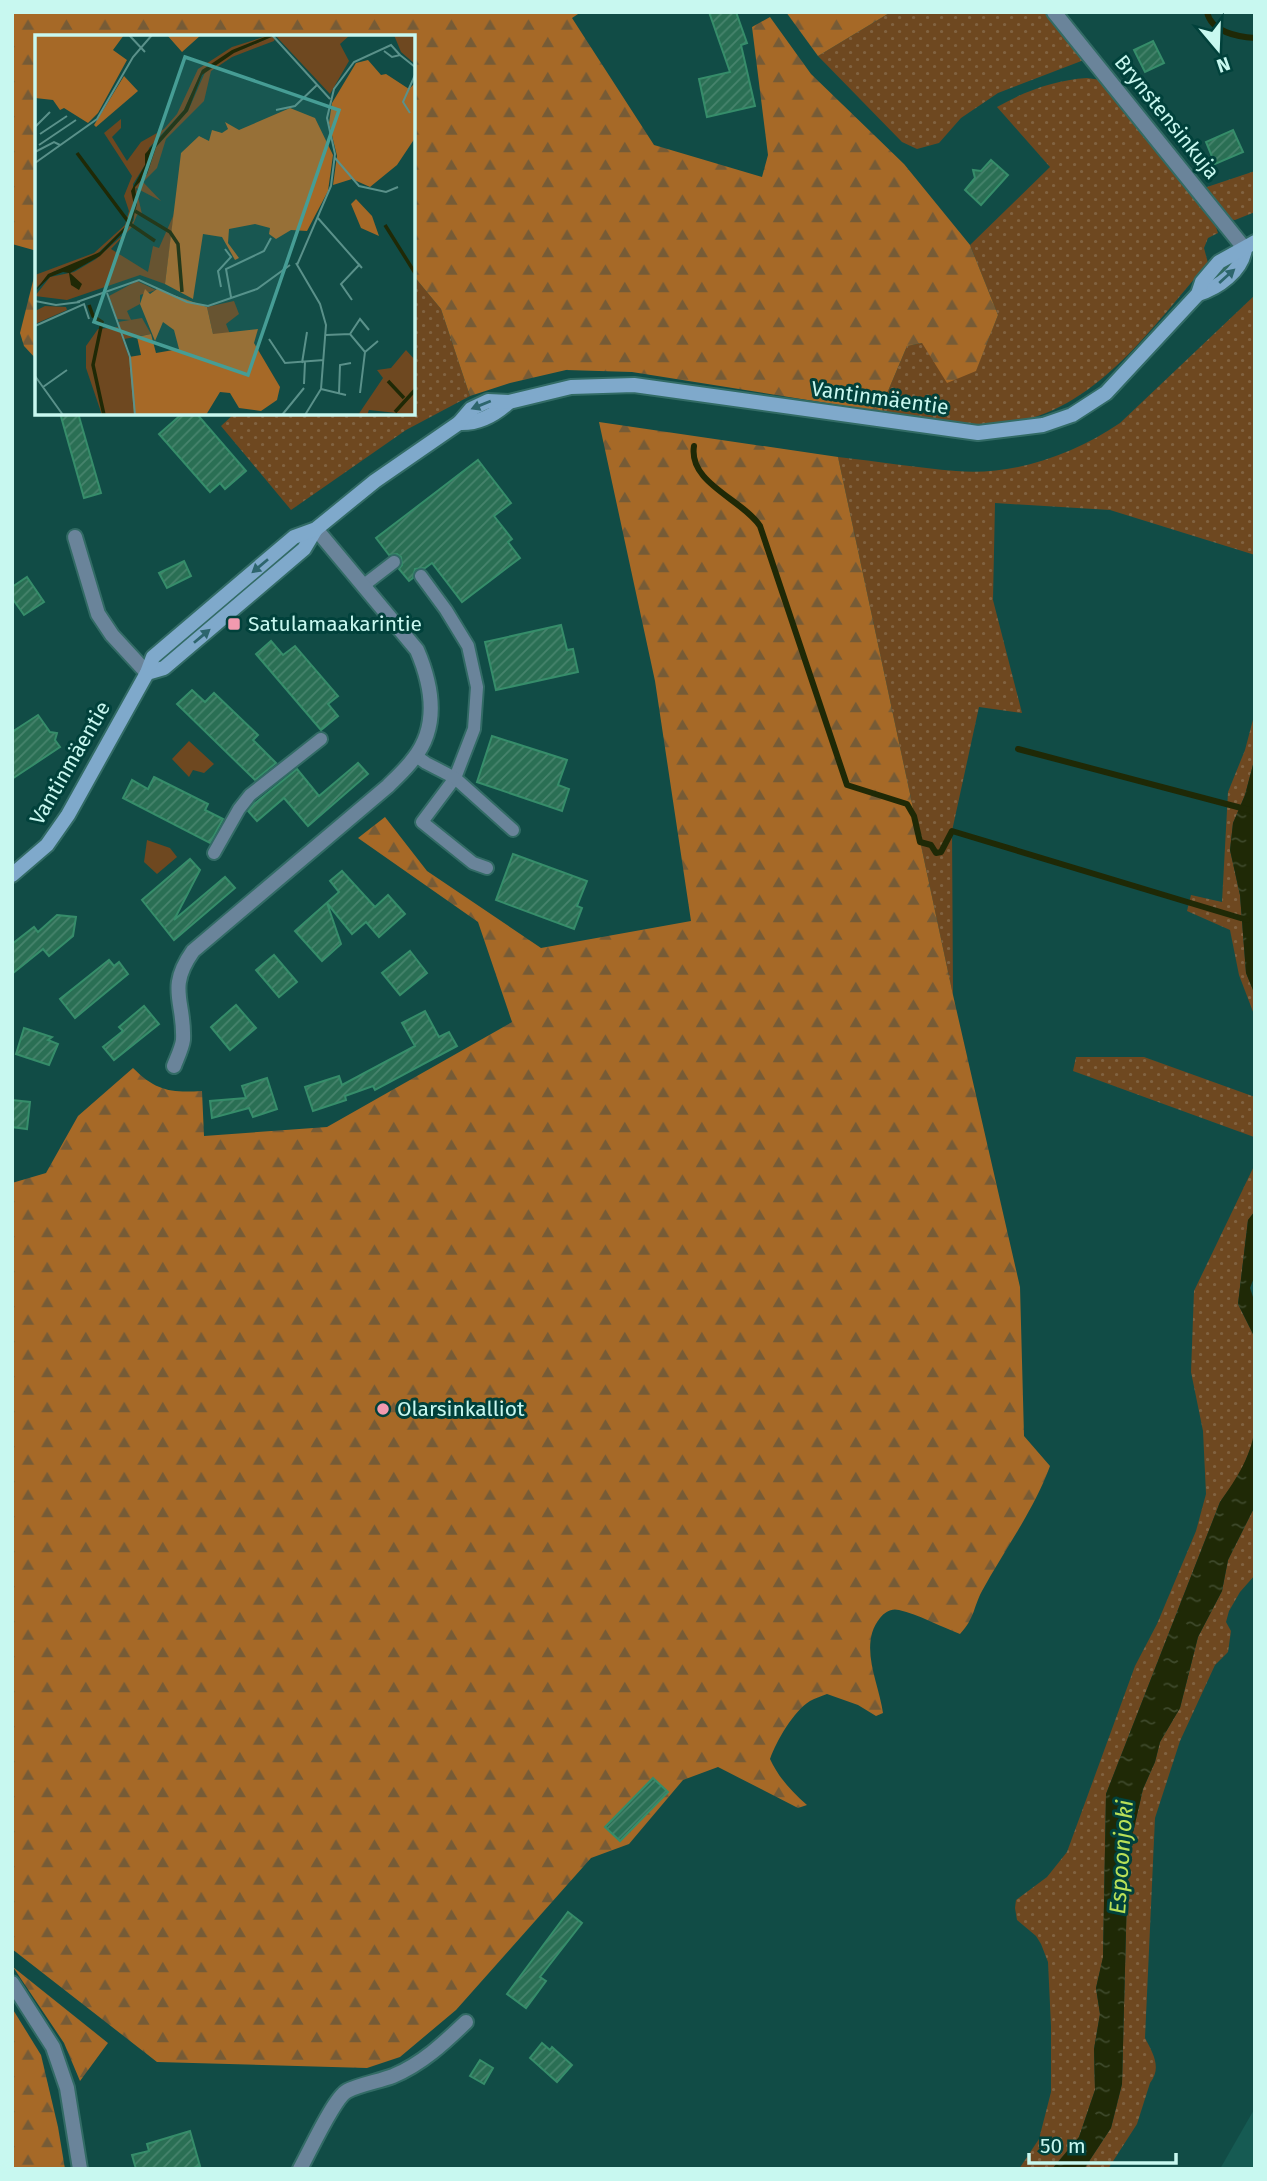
<svg xmlns="http://www.w3.org/2000/svg" width="1267" height="2181" viewBox="0 0 1267 2181" font-family="'Fira Sans',sans-serif">
  <style>
    .built { fill: #165b53 }
    .grass { fill: url(#grass-dots) }
    .forest { fill: url(#forest-firs) }
    .park { fill: #6e4820 }
    .water { fill: url(#water-ripples) }
    .lines { fill: none; stroke-linecap: round; stroke-linejoin: round }
    .stream { stroke: #1f2906; stroke-width: 6 }
    .building { fill: url(#building-hatch); stroke: #368d6a; stroke-width: 2 }
    .lane-casing { stroke: #326b65; stroke-width: 16 }
    .street-casing { stroke: #326b65; stroke-width: 18 }
    .secondary-casing { stroke: #326b65; stroke-width: 18 }
    .lane { stroke: #6a849a; stroke-width: 12 }
    .street { stroke: #6a849a; stroke-width: 14 }
    .secondary { stroke: #7fa9cb; stroke-width: 14 }
    .oneway { fill: #2d656d }
    .poi-dot { fill: #f29aaf; stroke: #01413b; stroke-width: 2.5 }
    .labels { text-anchor: middle; dominant-baseline: central; stroke-width: 6; stroke-linejoin: round; paint-order: stroke }
    .street-label { font-size: 21px; fill: #c8f8f0; stroke: #01413b }
    .poi-label { font-size: 21px; fill: #c8f8f0; stroke: #01413b; text-anchor: start }
    .water-label { font-size: 23px; font-style: italic; fill: #b9e158; stroke: #01413b }
    .inset-river { fill: none; stroke: #1f2906; stroke-width: 3.5 }
    .inset-road { fill: none; stroke: #5a918a; stroke-width: 2 }
    .view { fill: #469d95; fill-opacity: 0.15; stroke: #469d95; stroke-width: 3.5 }
    .inset-edge { fill: none; stroke: #c8f8f0; stroke-width: 3.5 }
  </style>
  <defs>
    <pattern id="grass-dots" width="8" height="8" patternUnits="userSpaceOnUse" patternTransform="scale(1.75)"><rect width="8" height="8" fill="#6e4820"/><path d="M2 2h.1M6 6h.1" fill="none" stroke="#816341" stroke-width="1.8" stroke-linecap="round"/></pattern>
    <pattern id="forest-firs" width="22" height="20" patternUnits="userSpaceOnUse" patternTransform="scale(1.75)"><rect width="22" height="20" fill="#a66927"/><path d="M5 1l3.5 6h-7zM16 11l3.5 6h-7z" fill="#765b36"/></pattern>
    <pattern id="water-ripples" width="26" height="14" patternUnits="userSpaceOnUse" patternTransform="scale(1.75)"><rect width="26" height="14" fill="#1f2906"/><path d="M2 4q2-2 4 0t4 0M15 11q2-2 4 0t4 0" fill="none" stroke="#3e492b"/></pattern>
    <pattern id="building-hatch" width="6" height="6" patternUnits="userSpaceOnUse" patternTransform="scale(1.75)"><rect width="6" height="6" fill="#2a6f54"/><path d="M-1 1l2-2M0 6l6-6M5 7l2-2" fill="none" stroke="#47846d"/></pattern>
  </defs>
  <rect width="100%" height="100%" fill="#114c46"/>
  <path class="built" d="M1255,2108V2169H1220L1244,2127Z"/>
  <g class="grass">
    <path d="M891,12H1047L1084,60L998,93L961,118L939,143L917,149L902,142L818,56Z"/>
    <path d="M1087,78L1101,80L1216,227L1218,233L1208,238L1204,248L1208,263C1144,336 1086,427 978,426C948,425 913,416 883,412L880,401L888,391L907,346L922,343L976,370L998,315L970,245L1050,167L997,107C1025,91 1055,80 1087,78Z"/>
    <path d="M1255,171V212L1235,220L1228,219L1204,188Z"/>
    <path d="M413,275L441,309L470,396L406,430L291,510L221,426L235,413H413Z"/>
    <path d="M1255,295V555L1110,510L995,503L993,600L1022,713L979,707L952,831L953,995L838,457C877,461 917,468 956,471C1013,476 1073,455 1120,423Z"/>
    <path d="M1255,712V757L1245,795L1233,823L1230,850L1240,895L1246,973L1255,995V1017L1239,975L1230,930L1187,911L1191,895L1222,902L1228,792L1245,750Z"/>
    <path d="M1076,1057H1144L1255,1097V1141L1254,1137L1073,1071Z"/>
    <path d="M1255,1164V1211L1248,1220L1238,1304L1255,1338L1254,1440L1240,1474L1220,1502L1106,1794L1103,1958L1096,1988L1100,2014L1094,2049L1095,2090L1079,2137L1052,2169H1019L1039,2139L1051,2092V2026L1048,1962L1041,1944L1036,1936L1017,1920L1015,1908L1016,1900L1047,1877L1067,1852L1135,1666L1157,1624L1196,1531L1206,1494L1203,1431L1191,1372L1194,1291Z"/>
    <path d="M1255,1506V1575L1240,1592L1229,1611L1226,1622L1231,1631L1228,1652L1215,1665L1180,1741L1155,1818L1145,2038C1153,2053 1162,2068 1150,2083L1137,2124L1108,2169H1084L1111,2128L1122,2084L1128,1854L1143,1789L1155,1762L1160,1742L1180,1708L1198,1637L1222,1591L1228,1560Z"/>
  </g>
  <g class="forest">
    <path d="M12,12H581L572,18L654,145L762,177L768,155L752,27L770,17L811,74L904,164L970,245L998,315L976,371L947,383L922,343L907,346L888,391L880,401L883,412L632,372L566,370L510,383L470,396L441,309L413,275V37H37V251L12,244Z"/>
    <path d="M786,12H891L818,56Z"/>
    <path d="M37,265V360L24,346L20,333Z"/>
    <path d="M599,422L838,457L953,995L1020,1287L1024,1436L1050,1466C1034,1510 1005,1549 982,1591C973,1608 975,1618 960,1634C941,1627 918,1614 899,1610C891,1608 885,1612 880,1618C858,1645 879,1683 883,1713L876,1716L858,1705L827,1694C822,1696 815,1698 810,1701C793,1712 777,1740 770,1759C779,1778 791,1791 807,1805L798,1808L718,1767L683,1780L629,1844L591,1858L456,2010L400,2057L367,2068L157,2062L12,1949V1183L46,1173L78,1116L133,1068C156,1091 171,1093 202,1091L204,1136L327,1127L512,1022L478,922L358,838L385,817L427,871L541,948L691,921L655,681Z"/>
    <path d="M13,1967L108,2043L80,2081L64,2043Z"/>
    <path d="M12,2008L41,2055L58,2127L65,2169H12Z"/>
  </g>
  <g class="park">
    <path d="M189,741L214,764L204,773L193,770L189,777L172,759Z"/>
    <path d="M147,840L170,848L177,857L157,874L144,862Z"/>
  </g>
  <g class="water">
    <path d="M1255,757V995L1246,973L1240,895L1230,850L1233,823L1245,795Z"/>
    <path d="M1255,1211V1275L1250,1288L1255,1303V1338L1238,1304L1248,1220Z"/>
    <path d="M1255,1424V1506L1228,1560L1222,1591L1198,1637L1180,1708L1160,1742L1155,1762L1143,1789L1128,1854L1122,2084L1111,2128L1084,2169H1052L1079,2137L1095,2090L1094,2049L1100,2014L1096,1988L1103,1957L1106,1794L1220,1502C1237,1478 1253,1454 1255,1424Z"/>
  </g>
  <g class="lines">
    <g class="stream">
      <path d="M1207,12C1211,32 1238,37 1255,38"/>
      <path d="M694,446C688,483 742,499 760,526L847,785L907,804L914,816L920,842L931,845L936,853L941,852L952,831L1247,920"/>
      <path d="M1018,749L1249,810L1255,814"/>
    </g>
  </g>
  <g class="building">
    <path d="M709,12H736L747,43L741,45L755,106L707,117L699,79L730,72Z"/>
    <path d="M1153,41L1164,63L1145,72L1134,50Z"/>
    <path d="M1233,130L1243,152L1215,164L1206,142Z"/>
    <path d="M991,160L1008,175L981,205L965,190L975,178L973,170L981,171Z"/>
    <path d="M60,413H78L101,493L84,498Z"/>
    <path d="M183,413H196L246,471L225,489L220,483L210,492L159,434Z"/>
    <path d="M478,460L511,503L494,516L512,539L508,542L520,558L462,602L432,563L425,568L415,569L413,578L409,581L399,569L402,565L401,557L397,554L389,555L376,538Z"/>
    <path d="M184,561L191,576L167,588L159,573Z"/>
    <path d="M27,577L44,602L24,615L12,598V587Z"/>
    <path d="M561,625L567,650L573,649L578,672L496,690L485,642Z"/>
    <path d="M271,641L283,655L295,646L338,696L328,704L338,716L321,730L256,654Z"/>
    <path d="M192,690L205,702L214,693L258,735L253,740L276,763L255,780L177,704Z"/>
    <path d="M38,715L50,732L57,733L55,740L60,747L12,779V732Z"/>
    <path d="M492,736L567,760L558,785L569,789L562,811L477,782Z"/>
    <path d="M358,763L368,774L308,826L284,798L257,821L248,811L254,804L297,769L319,796Z"/>
    <path d="M154,777L208,804L205,810L223,819L210,843L123,798L132,780L148,789Z"/>
    <path d="M513,854L587,881L577,906L582,908L574,929L496,900Z"/>
    <path d="M190,859L200,870L174,920L225,877L235,888L174,940L142,900Z"/>
    <path d="M342,871L375,907L388,895L405,914L379,937L366,922L352,934L327,903L341,944L322,961L295,931L339,892L330,881Z"/>
    <path d="M57,915L76,917L73,936L49,956L43,949L12,974V944L34,927L38,932Z"/>
    <path d="M410,951L427,973L400,995L382,973Z"/>
    <path d="M274,955L297,982L279,997L256,970Z"/>
    <path d="M109,960L114,966L119,962L128,974L75,1018L60,999Z"/>
    <path d="M236,1005L256,1028L230,1050L211,1027Z"/>
    <path d="M144,1006L159,1024L114,1060L103,1047L123,1031L119,1027Z"/>
    <path d="M425,1011L439,1037L449,1032L457,1046L375,1090L373,1086L345,1096L346,1100L313,1111L305,1087L339,1076L342,1085L415,1046L402,1023Z"/>
    <path d="M24,1028L52,1037L48,1040L58,1044L49,1065L16,1054Z"/>
    <path d="M267,1078L277,1109L253,1117L249,1108L212,1118L210,1101L246,1098L242,1086Z"/>
    <path d="M12,1100L30,1102L27,1129L12,1127Z"/>
    <path d="M653,1778L668,1792L620,1841L605,1827Z"/>
    <path d="M568,1912L582,1923L540,1977L546,1981L526,2008L507,1994Z"/>
    <path d="M542,2043L550,2050L552,2047L572,2065L557,2082L530,2058Z"/>
    <path d="M480,2060L493,2068L484,2084L470,2076Z"/>
    <path d="M190,2131L200,2166L190,2169H136L132,2155L149,2151L147,2144Z"/>
  </g>
  <g class="lines">
    <defs>
      <g id="lane">
        <path d="M421,576L446,610L468,646L477,687L474,729L455,778L422,822L473,863L487,868"/>
        <path d="M364,585L394,562"/>
        <path d="M416,756L426,763L455,778L513,830"/>
        <path d="M214,853L239,809L250,795L321,739"/>
      </g>
      <g id="street">
        <path d="M1054,12L1245,249"/>
        <path d="M75,537L98,614L112,635L147,673"/>
        <path d="M174,1066C177,1058 182,1048 183,1040C185,1001 166,989 193,951L388,786C397,777 407,768 414,758C440,725 432,685 417,650L316,529"/>
        <path d="M12,1983L53,2047L67,2088L80,2169"/>
        <path d="M300,2169C309,2153 334,2098 347,2091C358,2085 380,2081 393,2076C422,2064 444,2043 466,2022"/>
      </g>
      <g id="secondary">
        <path d="M1198,294C1218,288 1242,271 1245,249"/>
        <path d="M459,423C478,424 495,415 509,402"/>
        <path d="M147,673L164,668L304,549L316,529"/>
        <path d="M12,875L47,845L68,815L147,673L153,657L294,537L316,529L375,481L459,423L471,409L488,401L509,402L571,387L634,385L978,433L1043,425L1072,415L1106,393L1198,294L1202,282L1219,262L1255,242"/>
      </g>
    </defs>
    <use href="#lane" class="lane-casing"/>
    <use href="#street" class="street-casing"/>
    <use href="#secondary" class="secondary-casing"/>
    <use href="#lane" class="lane"/>
    <use href="#street" class="street"/>
    <use href="#secondary" class="secondary"/>
  </g>
  <defs><path id="oneway-solid" d="M-6-.8H1V-3.2L6.5 0L1 3.2V.8H-6Z" transform="scale(1.75)"/></defs>
  <g class="oneway">
    <use href="#oneway-solid" transform="translate(1227 276) rotate(-42)"/>
    <use href="#oneway-solid" transform="translate(481 405) rotate(158)"/>
    <use href="#oneway-solid" transform="translate(260 566) rotate(140)"/>
    <use href="#oneway-solid" transform="translate(202 636) rotate(-40)"/>
  </g>
  <g class="poi-dot">
    <rect x="227" y="617" width="14" height="14" rx="3.5"/>
    <circle cx="383" cy="1409" r="7"/>
  </g>
  <g class="labels">
    <g class="street-label">
      <text transform="translate(1167 117) rotate(51)">Brynstensinkuja</text>
      <text transform="translate(880 398) rotate(8)">Vantinmäentie</text>
      <text transform="translate(70 763) rotate(-60)">Vantinmäentie</text>
    </g>
    <g class="poi-label">
      <text x="248" y="624">Satulamaakarintie</text>
      <text x="397" y="1409">Olarsinkalliot</text>
    </g>
    <g class="water-label">
      <text transform="translate(1121 1857) rotate(-86)">Espoonjoki</text>
    </g>
  </g>
  <g transform="translate(35 35)">
    <rect width="380" height="380" fill="#114c46"/>
    <path d="M235,0L167,35L149,75L114,113L110,130L98,149L99,170L92,190L60,221L37,235L33,234L37,230L18,237L0,254V240L59,218L90,190L94,176L89,161L97,141L69,98L86,84V93L77,102L92,126L106,107L129,94L142,79L163,34L197,12ZM241,0L239,6L197,22L176,36L169,66L131,104L122,133L108,147L126,166L101,153L107,179L102,180L97,192L76,214L113,237L118,211L124,213L139,179L130,249L105,240L32,265L0,261L15,242L39,237L61,224L89,199L99,185L100,152L112,139L121,112L153,76L171,35L199,18ZM102,246L121,255L105,260V269L92,276L96,285L82,284L74,261ZM199,266L204,279L191,289L195,299H178L172,272ZM10,271L31,272L32,275L0,289V276ZM107,283L116,299L89,304L83,287ZM83,292L94,322L99,380H67L51,333V311L63,294Z" fill="#6e4820"/>
    <path d="M0,0H89L78,15L92,25L63,78L53,88L29,73L25,75L18,65L0,63ZM132,0H166L147,17ZM333,25L346,40L351,39L374,54L380,48V103L362,130L335,152L317,144L298,150L302,121L294,88L297,68L321,28ZM89,41L103,56L61,92L59,90ZM255,73L280,83L298,120L293,156L272,196L256,195L241,204L234,199L235,193L220,189L194,194L193,208L204,223L200,225L187,202L168,199L158,264L130,249L146,118L164,101L174,106L177,95L187,98L193,94L190,87L204,95ZM321,164L337,181L344,201L326,193L316,169ZM110,254L115,259L122,254L172,272L178,299L223,294L219,308L245,352L242,365L226,376L204,373L195,358L185,357L171,380H99L94,322L106,320L102,302L116,299L121,318L144,314L139,295L128,287L120,306L105,269Z" fill="#a66927"/>
    <path d="M240,0H315L305,9L314,26L295,59ZM359,0H380V29L366,17ZM371,315L380,325V380L334,375L332,380H323L348,343L342,335L356,333Z" fill="#6e4820"/>
    <path d="M235,0H241L199,18L167,40L153,76L121,112L112,139L100,152L102,169L97,188L65,221L35,238L47,249L44,255L36,250L34,238L28,237L15,242L0,256L13,239L65,217L92,190L99,170L96,156L110,130V119L149,75L167,35L197,15Z" fill="#1f2906"/>
    <path class="inset-river" d="M42,118L95,189L120,206M100,176L135,197L143,209L147,257M350,190L380,238M54,270L58,281L67,287L58,330L69,380M353,346L369,363M360,377L380,355"/>
    <path class="inset-road" d="M94,0L110,17M237,0L295,64M349,16L357,22L365,20L380,32M241,75L260,71L282,50M375,78L368,67L380,40M0,92L15,77M5,99L32,81M4,110L41,85M0,117L19,107L25,110M300,123L324,151L351,157L363,152M0,128L62,84L98,22L117,0M282,182L327,233M261,228L285,269L291,290L286,354L270,380M262,230L296,151L300,119L292,83L299,54L319,27L356,10L365,20M186,252L183,236L196,222L190,214M72,258L95,322L100,380M196,262L191,234L229,216L236,203M317,265L306,249L325,229M0,266L21,270L45,267M42,267L104,245L152,267L173,271L222,254L255,230M0,291L49,269L54,284M315,299L325,284L334,295M291,300L315,299L330,317L343,306M234,304L250,328L289,325M267,328L272,297M0,341L28,380M269,349L270,327M8,352L32,335M286,354L311,360M304,358L305,330L316,328M325,358L330,317M247,380L269,353"/>
    <path class="view" d="M150,22L304,75L213,340L59,287Z"/>
    <rect width="380" height="380" class="inset-edge"/>
  </g>
  <rect width="1267" height="2181" fill="none" stroke="#c8f8f0" stroke-width="28"/>
  <g transform="translate(1218 49) rotate(161)" stroke="#01413b" stroke-width="5" paint-order="stroke">
  <path d="M0-5L12 26L0 18L-12 26Z" fill="#c8f8f0"/>
  <text y="-10" font-size="19" font-weight="bold" text-anchor="middle" fill="#c8f8f0">N</text>
  </g>
  <path d="M1029 2153v10h147v-10" fill="none" stroke="#c8f8f0" stroke-width="3.5"/>
  <text x="1040" y="2153" font-size="21" fill="#c8f8f0" stroke="#01413b" stroke-width="5" paint-order="stroke">50 m</text>
</svg>
